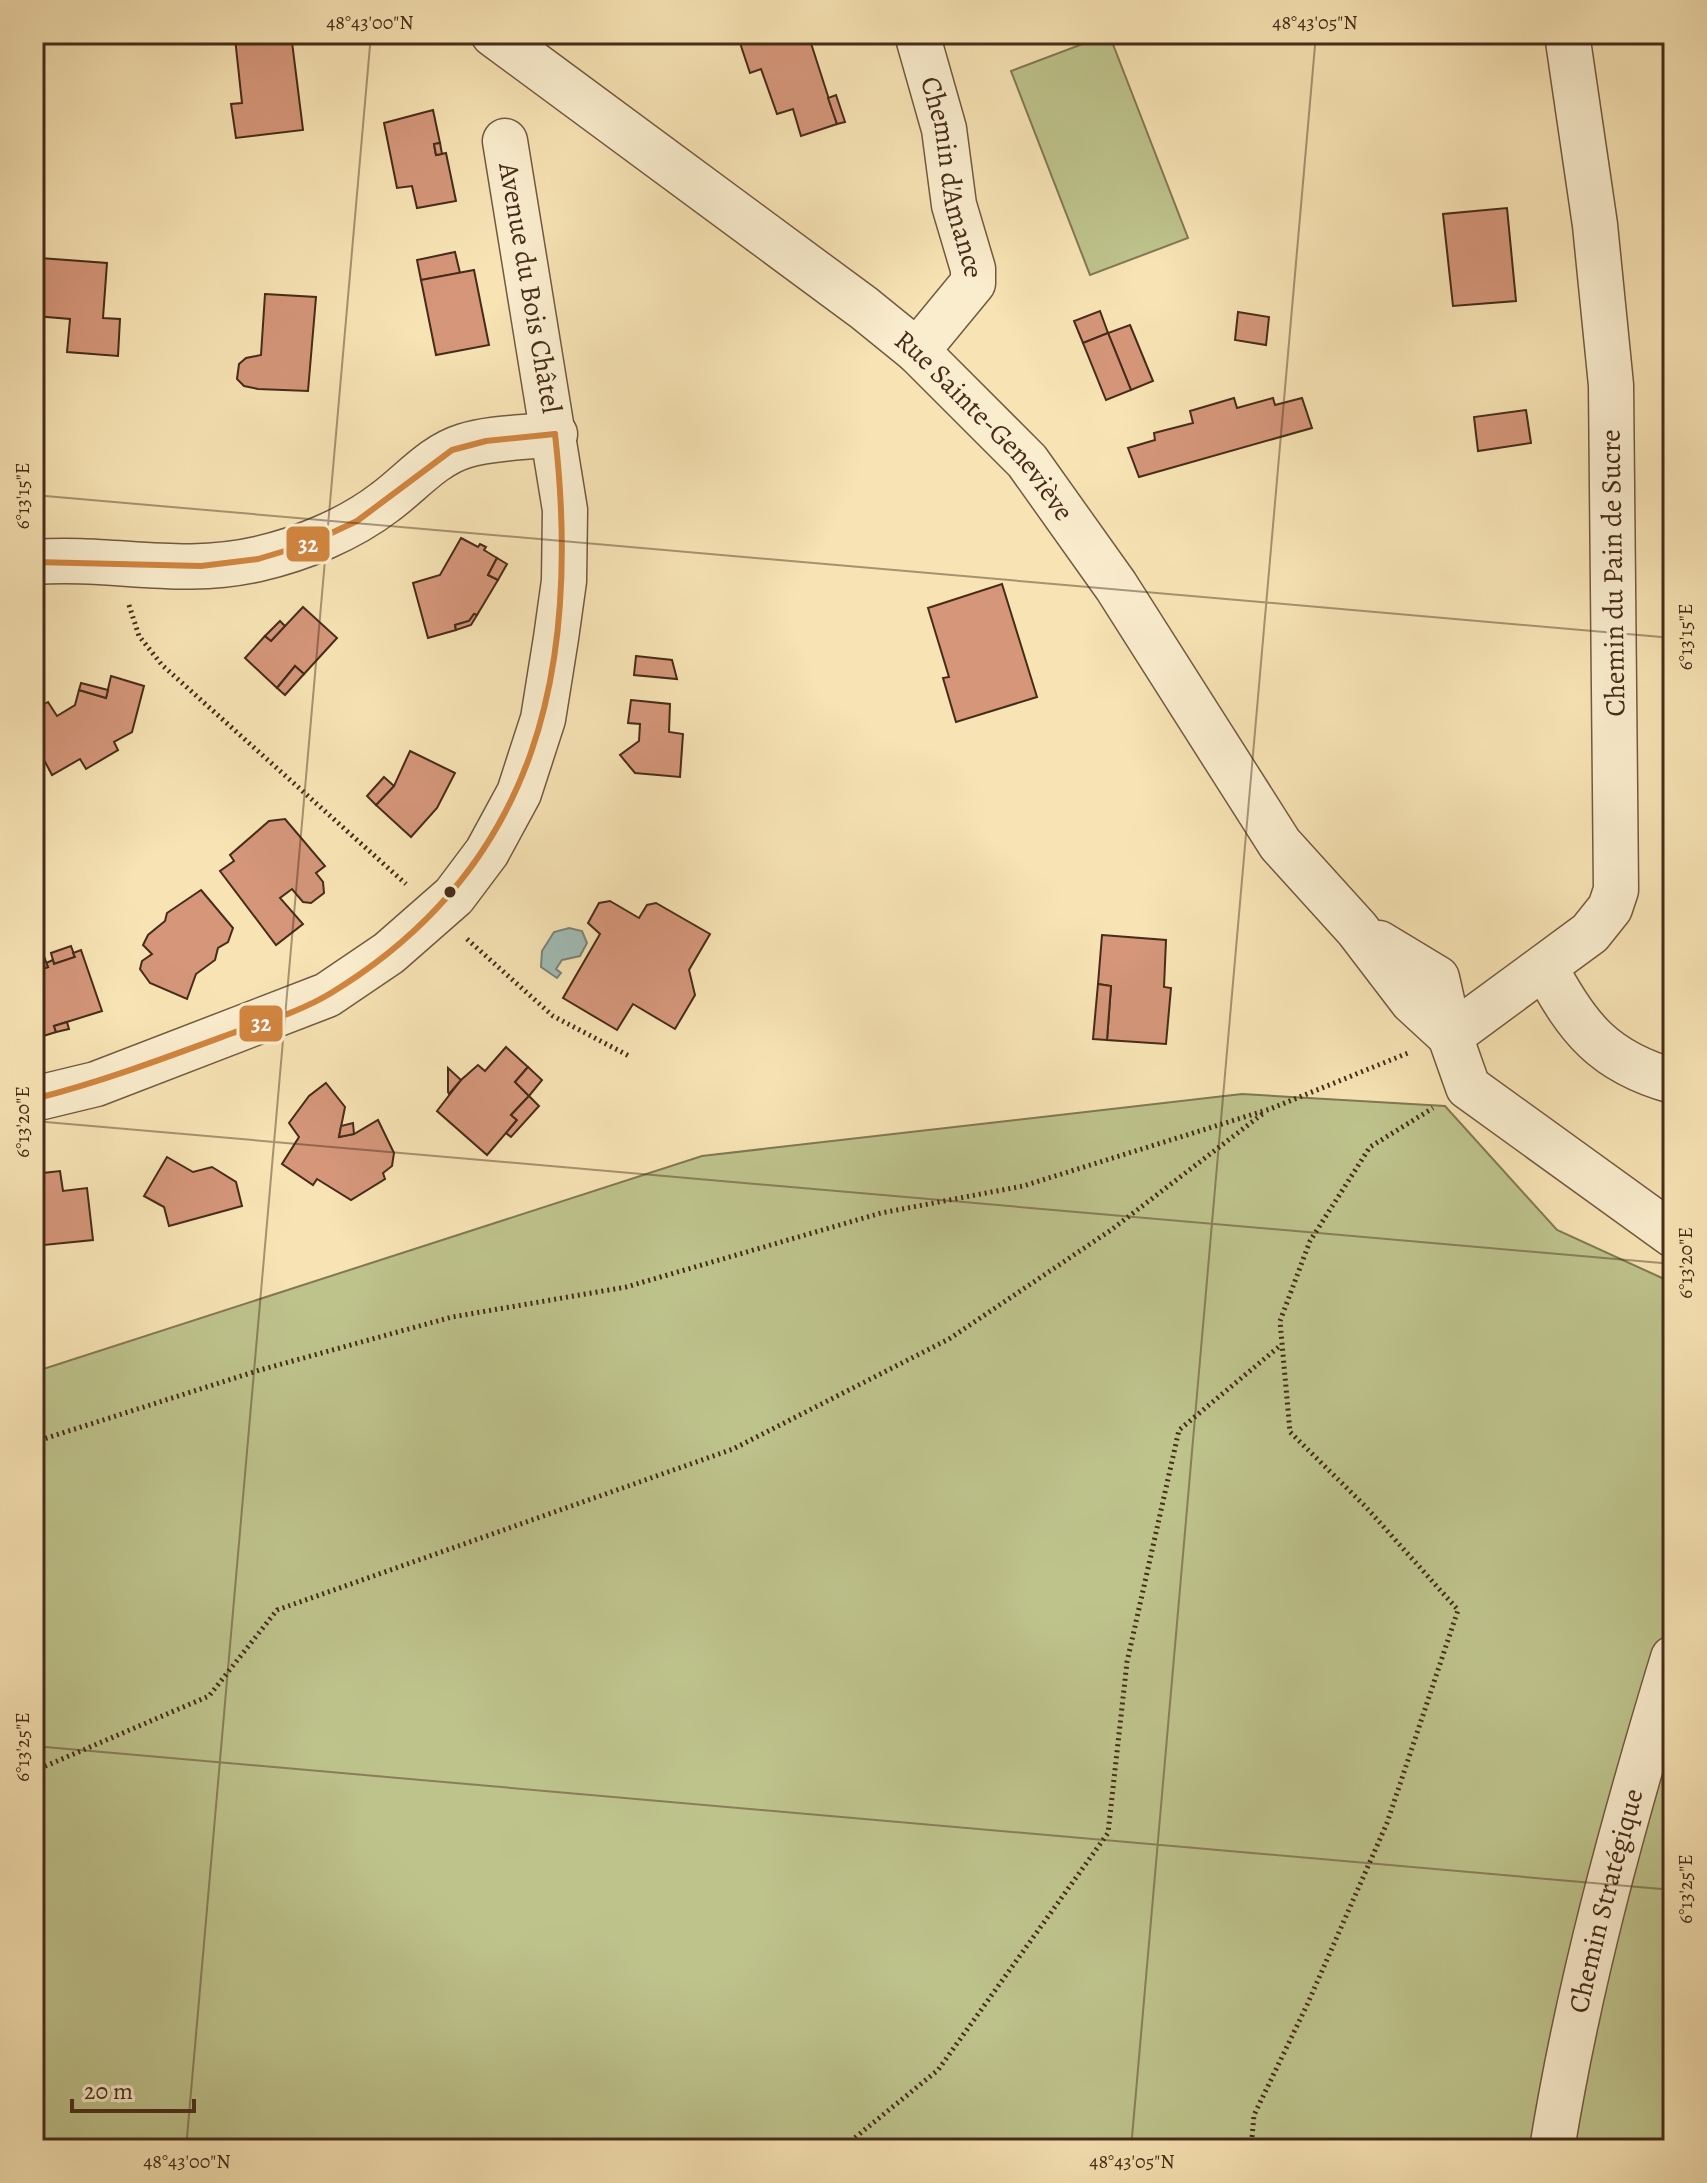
<svg xmlns="http://www.w3.org/2000/svg" width="1707" height="2183" viewBox="0 0 1707 2183" font-family="Alegreya,serif">
  <style>
    .green { fill: #bec38c; stroke: #827852; stroke-width: 2 }
    .water { fill: #a0bcb6; stroke: #7c8277; stroke-width: 2 }
    .building { fill: #d5967a; stroke: #462c19; stroke-width: 2 }
    .lines { fill: none; stroke-linecap: round; stroke-linejoin: round }
    .minor-casing { stroke: #725a40; stroke-width: 47 }
    .tertiary-casing { stroke: #725a40; stroke-width: 47 }
    .path { stroke: #462c19; stroke-width: 5; stroke-dasharray: 2 4; stroke-linecap: butt }
    .minor { stroke: #faedce; stroke-width: 44 }
    .tertiary { stroke: #faedce; stroke-width: 44 }
    .bus-1-casing { stroke: #faedce; stroke-width: 12 }
    .bus-1 { stroke: #d1853f; stroke-width: 6 }
    .ticks { fill: none; stroke: #462c19; stroke-width: 2; stroke-opacity: 0.45 }
    .bus-dot { fill: #462c19; stroke: #faedce; stroke-width: 3 }
    .labels { text-anchor: middle; dominant-baseline: central; stroke-width: 7; stroke-linejoin: round; paint-order: stroke }
    .street-label { font-size: 28px; fill: #462c19; stroke: #faedce }
    .line-badge { stroke: #faedce; stroke-width: 3 }
    .badge-label { font-size: 22px; text-anchor: middle; font-weight: bold; fill: #fff }
    .neatline { fill: none; stroke: #462c19; stroke-width: 3 }
    .ticks-label { font-size: 20px; text-anchor: middle; fill: #462c19 }
  </style>
  <rect width="100%" height="100%" fill="#f7e3b4"/>
  <filter id="stains"><feTurbulence type="fractalNoise" baseFrequency=".0025" numOctaves="4"/><feColorMatrix values="0 0 0 0 .2 0 0 0 0 .09 0 0 0 0 .02 0 0 0 .5 -.17"/></filter>
  <radialGradient id="worn" r=".72"><stop offset=".6" stop-color="#630" stop-opacity="0"/><stop offset="1" stop-color="#630" stop-opacity=".3"/></radialGradient>
  <g class="green">
    <path d="M1109,34L1188,238L1090,275L1011,71Z"/>
    <path d="M1242,1094L1445,1106L1557,1230L1673,1283V2149H34V1372L702,1156Z"/>
  </g>
  <path class="water" d="M569,928L582,931L587,943L580,956L562,960L556,969L561,973L557,978L541,967L542,951L554,932Z"/>
  <g class="building">
    <path d="M268,34H291L303,130L236,138L231,104L242,103L235,38Z"/>
    <path d="M737,34H808L837,124L801,136L793,109L777,114L761,69L750,73Z"/>
    <path d="M836,95L845,122L837,124L828,98Z"/>
    <path d="M433,110L440,143L434,144L436,155L446,153L456,201L417,208L412,186L397,188L384,123Z"/>
    <path d="M440,143L442,154L436,155L434,144Z"/>
    <path d="M1507,208L1516,301L1453,306L1443,214Z"/>
    <path d="M455,252L460,273L421,280L417,260Z"/>
    <path d="M40,258L107,263L103,318L120,319L118,356L67,352L70,319L35,316Z"/>
    <path d="M474,270L489,345L436,355L421,280Z"/>
    <path d="M265,294L316,297L308,391L258,389L244,386L237,379L239,364L246,358L261,355Z"/>
    <path d="M1100,311L1108,333L1083,343L1074,321Z"/>
    <path d="M1238,312L1269,317L1266,345L1235,340Z"/>
    <path d="M1130,325L1153,381L1131,390L1108,333Z"/>
    <path d="M1108,333L1131,390L1106,400L1083,343Z"/>
    <path d="M1234,398L1237,408L1273,398L1275,405L1302,398L1312,428L1139,477L1128,448L1155,440L1154,433L1193,423L1190,411Z"/>
    <path d="M1526,410L1531,443L1478,451L1474,417Z"/>
    <path d="M461,538L478,547L480,544L486,547L484,550L497,558L488,575L498,580L477,615L474,614L469,621L455,625L456,630L428,638L413,583L440,575Z"/>
    <path d="M497,558L507,564L498,580L488,575Z"/>
    <path d="M1002,584L1037,697L956,722L943,678L949,677L928,608Z"/>
    <path d="M303,607L337,638L304,674L295,666L277,688L245,658L265,636L271,641Z"/>
    <path d="M474,614L477,615L471,625L456,630L455,625L469,621Z"/>
    <path d="M280,621L285,626L271,641L265,636Z"/>
    <path d="M636,656L672,660L677,679L634,675Z"/>
    <path d="M295,666L304,674L285,695L277,688Z"/>
    <path d="M111,676L144,686L132,732L114,742L118,750L86,769L80,759L52,775L34,741V710L48,702L57,716L75,705L79,690L106,698Z"/>
    <path d="M81,683L108,690L106,698L79,690Z"/>
    <path d="M631,700L670,704L669,732L683,734L680,777L635,773L620,755L639,741L640,724L628,723Z"/>
    <path d="M410,751L455,773L437,808L411,837L376,805L394,786Z"/>
    <path d="M384,777L394,786L376,805L367,796Z"/>
    <path d="M285,819L325,866L316,873L323,882L324,893L311,903L303,902L292,889L280,898L303,924L276,945L220,871L234,861L230,855L269,821Z"/>
    <path d="M201,890L233,928L228,942L218,948L215,960L196,974L187,999L150,983L140,969L142,961L152,954L143,945L148,935L165,921L167,913Z"/>
    <path d="M610,901L639,918L647,905L656,903L710,934L689,970L695,995L675,1029L633,1004L617,1030L563,998L600,934L588,923L599,903Z"/>
    <path d="M1102,935L1166,940L1164,987L1171,988L1166,1044L1107,1040L1111,986L1098,984Z"/>
    <path d="M71,946L75,957L54,964L51,953Z"/>
    <path d="M81,950L102,1011L54,1026L56,1032L34,1039V971L48,967L46,963L53,960L54,964L75,957L73,953Z"/>
    <path d="M42,951L48,967L34,971V954Z"/>
    <path d="M1098,984L1111,986L1107,1040L1093,1039Z"/>
    <path d="M67,1022L69,1029L56,1032L54,1026Z"/>
    <path d="M506,1047L528,1067L515,1082L529,1096L511,1115L517,1120L487,1155L437,1111L461,1080L478,1065L485,1071Z"/>
    <path d="M528,1067L542,1080L529,1096L515,1082Z"/>
    <path d="M448,1068L461,1080L449,1094L448,1092Z"/>
    <path d="M326,1083L345,1107L339,1137L354,1134L378,1120L394,1153L392,1166L383,1173L385,1179L351,1200L317,1179L313,1185L282,1164L299,1137L289,1123L309,1096Z"/>
    <path d="M529,1096L539,1106L511,1137L506,1133L517,1120L511,1115Z"/>
    <path d="M353,1123L354,1134L339,1137L341,1126Z"/>
    <path d="M167,1157L193,1172L212,1167L236,1182L242,1206L169,1226L164,1207L144,1196Z"/>
    <path d="M60,1171L63,1191L87,1188L93,1240L34,1246V1174Z"/>
  </g>
  <g class="lines">
    <defs>
      <g id="minor">
        <path id="s1" d="M917,34L944,129L954,205L973,269V283L917,351"/>
        <path d="M34,562C111,556 181,577 258,559C302,549 350,529 385,502C411,483 432,456 464,446C492,437 526,438 555,434"/>
        <path d="M1545,967C1577,1028 1604,1062 1673,1081"/>
        <path d="M1450,1036L1590,933L1610,908L1616,890L1611,385L1595,225L1567,34"/>
        <path d="M1450,1036L1468,1087L1673,1235"/>
        <path d="M34,1099L96,1084L327,995L389,953L454,896L487,852L519,793L543,719L556,638L564,581L565,510L505,141"/>
        <path id="s2" d="M1552,2149C1579,1982 1624,1819 1673,1658"/>
      </g>
      <g id="tertiary">
        <path id="s3" d="M493,34L864,308L917,351L1027,461L1116,586L1280,844L1357,929L1412,1001L1450,1036"/>
        <path d="M1379,943L1437,978L1450,1036"/>
      </g>
    </defs>
    <use href="#minor" class="minor-casing"/>
    <use href="#tertiary" class="tertiary-casing"/>
    <g class="path">
      <path d="M129,605L139,636L162,665L406,884"/>
      <path d="M467,939L553,1016L631,1057"/>
      <path d="M34,1442L260,1370L452,1317L626,1287L881,1213L1023,1186L1270,1109L1408,1053"/>
      <path d="M34,1771L209,1696L277,1610L733,1449L949,1339L1111,1230L1265,1112"/>
      <path d="M841,2149L938,2070L1108,1833L1127,1662L1179,1430L1281,1345"/>
      <path d="M1251,2149L1254,2115L1307,2005L1387,1823L1458,1610L1365,1506L1290,1432L1280,1321L1310,1241L1370,1147L1433,1108"/>
    </g>
    <use href="#minor" class="minor"/>
    <use href="#tertiary" class="tertiary"/>
    <defs>
      <g id="bus-1">
        <path d="M34,562L201,566L258,559L308,544L357,521L452,450L486,441L555,434"/>
        <path d="M34,1099C101,1082 165,1058 230,1034C264,1022 300,1012 331,993C540,866 581,664 555,434"/>
      </g>
    </defs>
    <use href="#bus-1" class="bus-1-casing"/>
    <use href="#bus-1" class="bus-1"/>
  </g>
  <path class="ticks" d="M34,495L1673,638M34,1121L1673,1264M34,1746L1673,1890M186,2149L371,34M1131,2149L1316,34"/>
  <circle class="bus-dot" cx="450" cy="892" r="7"/>
  <g class="labels">
    <g class="street-label">
      <text stroke="none"><textPath href="#s1" startOffset="148">Chemin d'Amance</textPath></text>
      <text transform="translate(530 288) rotate(80)">Avenue du Bois Châtel</text>
      <text stroke="none"><textPath href="#s3" startOffset="630">Rue Sainte-Geneviève</textPath></text>
      <text transform="translate(1613 573) rotate(-91)">Chemin du Pain de Sucre</text>
      <text stroke="none"><textPath href="#s2" startOffset="254">Chemin Stratégique</textPath></text>
    </g>
  </g>
  <g class="line-badge">
    <rect x="285" y="525" width="46" height="38" rx="8" fill="#d1853f"/>
    <rect x="238" y="1004" width="46" height="39" rx="8" fill="#d1853f"/>
  </g>
  <g class="badge-label">
    <text x="308" y="552">32</text>
    <text x="261" y="1031">32</text>
  </g>
  <rect width="1707" height="2183" fill="none" stroke="#f7e3b4" stroke-width="88"/>
  <path d="M72 2099v12h122v-12" fill="none" stroke="#462c19" stroke-width="4"/>
  <text x="84" y="2099" font-size="24" fill="#462c19" stroke="#faedce" stroke-width="6" paint-order="stroke">20 m</text>
  <rect x="44" y="44" width="1619" height="2095" class="neatline"/>
  <g class="ticks-label">
    <text x="370" y="29">48°43'00"N</text>
    <text x="1315" y="29">48°43'05"N</text>
    <text transform="translate(22 496) rotate(-90)" y="7">6°13'15"E</text>
    <text transform="translate(1685 637) rotate(-90)" y="7">6°13'15"E</text>
    <text transform="translate(22 1122) rotate(-90)" y="7">6°13'20"E</text>
    <text transform="translate(1685 1263) rotate(-90)" y="7">6°13'20"E</text>
    <text transform="translate(22 1747) rotate(-90)" y="7">6°13'25"E</text>
    <text transform="translate(1685 1889) rotate(-90)" y="7">6°13'25"E</text>
    <text x="187" y="2168">48°43'00"N</text>
    <text x="1132" y="2168">48°43'05"N</text>
  </g>
  <rect width="100%" height="100%" filter="url(#stains)"/>
  <rect width="100%" height="100%" fill="url(#worn)"/>
</svg>
